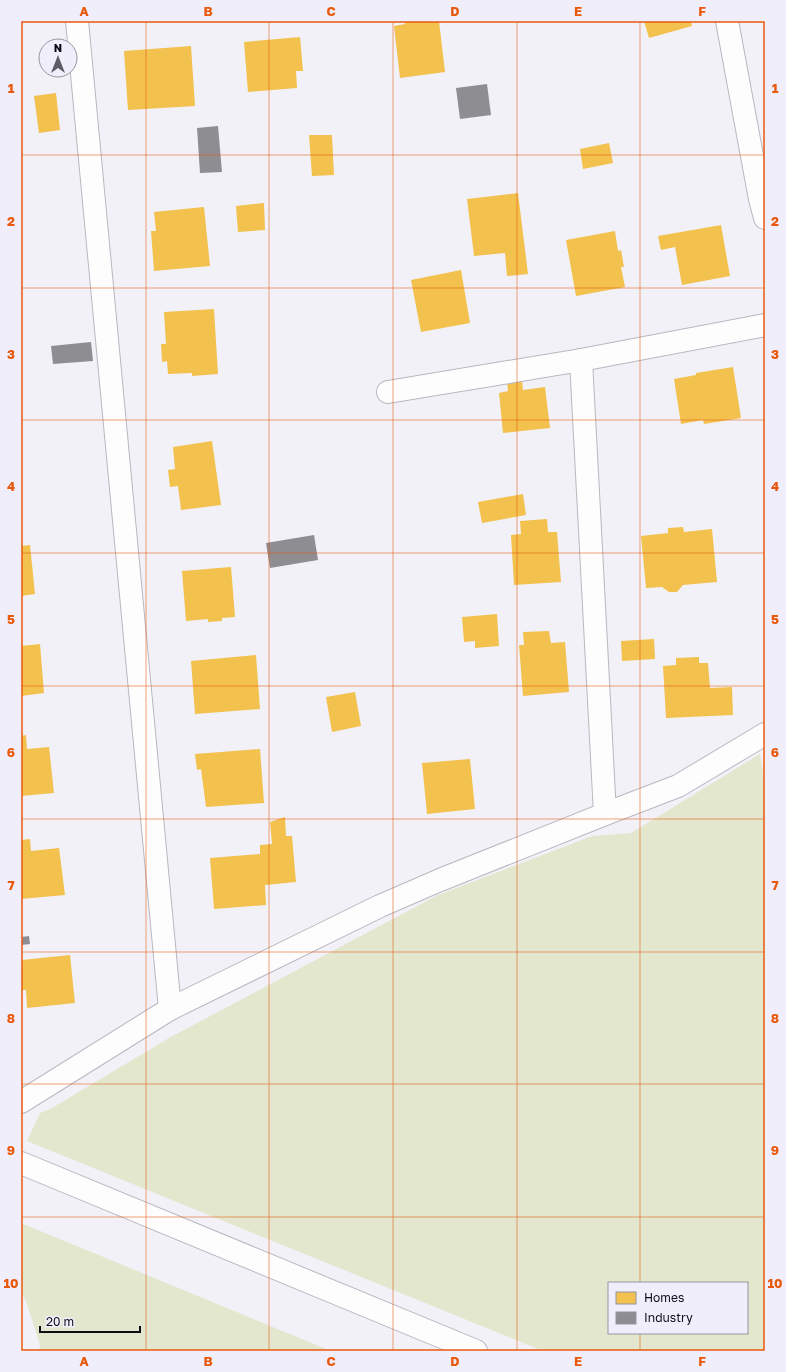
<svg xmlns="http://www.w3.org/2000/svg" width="786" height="1372" viewBox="0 0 786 1372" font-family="'Golos Text',sans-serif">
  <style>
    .green { fill: #e3e7ce; fill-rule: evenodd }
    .homes { fill: #f2c14e }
    .industry { fill: #8d8d92 }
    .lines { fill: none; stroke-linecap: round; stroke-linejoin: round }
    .street-casing { stroke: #b9b7c0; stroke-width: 24 }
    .street { stroke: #fdfdfe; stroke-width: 22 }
    .grid { fill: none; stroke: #e8590c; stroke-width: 1; stroke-opacity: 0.55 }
    .neatline { fill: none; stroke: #e8590c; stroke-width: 1.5 }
    .grid-label { font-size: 13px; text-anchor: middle; font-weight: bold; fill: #e8590c }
  </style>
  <rect width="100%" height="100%" fill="#f2f1f8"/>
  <g class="green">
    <path d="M760,754L765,783V1351H543L27,1141L40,1113L52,1108L169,1038L438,895L592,836L631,833ZM609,1283H747V1333H609Z"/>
    <path d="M21,1223L331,1351H39L40,1345L26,1301L21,1293Z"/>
  </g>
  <g class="homes">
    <path d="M404,21H439L445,72L400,78L394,26L405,24Z"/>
    <path d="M644,21H691L692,26L649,38Z"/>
    <path d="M300,37L303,71H296L297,88L248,92L244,42Z"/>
    <path d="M191,46L195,106L128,110L124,51Z"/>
    <path d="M56,93L60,130L39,133L34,96Z"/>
    <path d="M309,135H332L334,175L312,176Z"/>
    <path d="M609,143L613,163L583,169L580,149Z"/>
    <path d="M518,193L528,274L507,276L505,253L474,256L467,199Z"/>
    <path d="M264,203L265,230L238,232L236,206Z"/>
    <path d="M204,207L210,266L154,271L151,231H156L154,212Z"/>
    <path d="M721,225L730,276L682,285L675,247L661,250L658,236Z"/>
    <path d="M615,231L618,251L621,250L624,267H621L625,287L576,296L566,240Z"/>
    <path d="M461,270L470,323L421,332L411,280Z"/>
    <path d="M214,309L218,374L192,376V373L168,374L167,361L162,362L161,344H166L164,312Z"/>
    <path d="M733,367L741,418L704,424L703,420L681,424L674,379L696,375V373Z"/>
    <path d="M522,380L523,390L545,387L550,428L503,433L499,393L508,391L507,381Z"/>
    <path d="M212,441L221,505L181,510L178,486L170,487L168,470L175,469L173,447Z"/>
    <path d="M523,494L526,515L482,523L478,502Z"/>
    <path d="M547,519L548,532H557L561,582L514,585L511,535L521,534L520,521Z"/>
    <path d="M683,527L684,532L712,529L717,582L683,585L677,592H669L662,587L646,588L641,536L668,533V528Z"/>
    <path d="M30,545L35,594L21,596V546Z"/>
    <path d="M231,567L235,617L222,618V621L208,622V619L186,621L182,571Z"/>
    <path d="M497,614L499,646L475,648V641L464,642L462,617Z"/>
    <path d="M549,631L551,643L565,642L569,692L523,696L519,645H524L523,632Z"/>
    <path d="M654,639L655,659L622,661L621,641Z"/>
    <path d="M40,644L44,693L21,696V646Z"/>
    <path d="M256,655L260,709L195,714L191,661Z"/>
    <path d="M699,657V663H708L710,688L732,687L733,715L666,718L663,666L676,665V658Z"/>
    <path d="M355,692L361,726L332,732L326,697Z"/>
    <path d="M26,735L27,749L49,747L54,793L21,796V736Z"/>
    <path d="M260,749L264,803L206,807L201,769L197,770L195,754Z"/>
    <path d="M470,759L475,809L427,814L422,763Z"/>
    <path d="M285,817L286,836H292L296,882L265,885L266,905L214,909L210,858L260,854V845L272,844L270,822Z"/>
    <path d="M30,839L31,851L59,848L65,895L21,899V840Z"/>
    <path d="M70,955L75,1003L27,1008L26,990H21V967L23,966L22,960Z"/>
  </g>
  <g class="industry">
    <path d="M487,84L491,115L460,119L456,88Z"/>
    <path d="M218,126L222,172L200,173L197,128Z"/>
    <path d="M91,342L93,361L53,364L51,346Z"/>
    <path d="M314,535L318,560L270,568L266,543Z"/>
    <path d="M29,936L30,944L21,945V937Z"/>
  </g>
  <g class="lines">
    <defs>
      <g id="street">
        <path d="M77,21L170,1009"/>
        <path d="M727,21L760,199L765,218"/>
        <path d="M581,360L605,814"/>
        <path d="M388,392L581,360L765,325"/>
        <path d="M21,1102L170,1009L380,906L440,880L605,814L678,786L765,734"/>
        <path d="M21,1163L476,1351"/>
      </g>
    </defs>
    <use href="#street" class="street-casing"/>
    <use href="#street" class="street"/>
  </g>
  <path class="grid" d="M146,21V1351M269,21V1351M393,21V1351M517,21V1351M640,21V1283M21,155H765M21,288H765M21,420H765M21,553H765M21,686H765M21,819H765M21,952H765M21,1084H765M21,1217H765M640,1333V1351"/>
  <rect width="786" height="1372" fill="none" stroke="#f1eefb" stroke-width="44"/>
  <rect x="608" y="1282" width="140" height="52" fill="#f1eefb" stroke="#96939f"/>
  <rect x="616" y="1292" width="20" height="12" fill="#f2c14e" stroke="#96939f"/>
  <text x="644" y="1302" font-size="12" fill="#0e0b15">Homes</text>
  <rect x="616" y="1312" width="20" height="12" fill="#8d8d92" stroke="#96939f"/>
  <text x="644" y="1322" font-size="12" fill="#0e0b15">Industry</text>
  <g transform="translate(58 58)"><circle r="19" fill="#f1eefb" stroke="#96939f"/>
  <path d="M0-3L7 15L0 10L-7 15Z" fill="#5e5c64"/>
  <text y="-6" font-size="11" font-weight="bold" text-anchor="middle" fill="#0e0b15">N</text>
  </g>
  <path d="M40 1326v6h100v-6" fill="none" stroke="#0e0b15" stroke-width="2"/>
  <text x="46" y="1326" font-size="12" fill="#0e0b15" stroke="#f1eefb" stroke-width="3" paint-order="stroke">20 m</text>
  <rect x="22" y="22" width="742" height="1328" class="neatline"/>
  <g class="grid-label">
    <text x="84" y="16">A</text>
    <text x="208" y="16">B</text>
    <text x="331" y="16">C</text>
    <text x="455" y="16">D</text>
    <text x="578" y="16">E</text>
    <text x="702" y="16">F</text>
    <text x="11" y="93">1</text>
    <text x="775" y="93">1</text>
    <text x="11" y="226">2</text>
    <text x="775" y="226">2</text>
    <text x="11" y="359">3</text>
    <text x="775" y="359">3</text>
    <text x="11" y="491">4</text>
    <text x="775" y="491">4</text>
    <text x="11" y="624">5</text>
    <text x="775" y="624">5</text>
    <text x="11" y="757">6</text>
    <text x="775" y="757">6</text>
    <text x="11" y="890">7</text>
    <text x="775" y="890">7</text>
    <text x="11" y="1023">8</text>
    <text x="775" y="1023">8</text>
    <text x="11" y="1155">9</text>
    <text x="775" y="1155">9</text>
    <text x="11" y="1288">10</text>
    <text x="775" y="1288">10</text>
    <text x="84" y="1366">A</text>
    <text x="208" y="1366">B</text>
    <text x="331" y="1366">C</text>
    <text x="455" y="1366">D</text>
    <text x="578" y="1366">E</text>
    <text x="702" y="1366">F</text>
  </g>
</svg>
